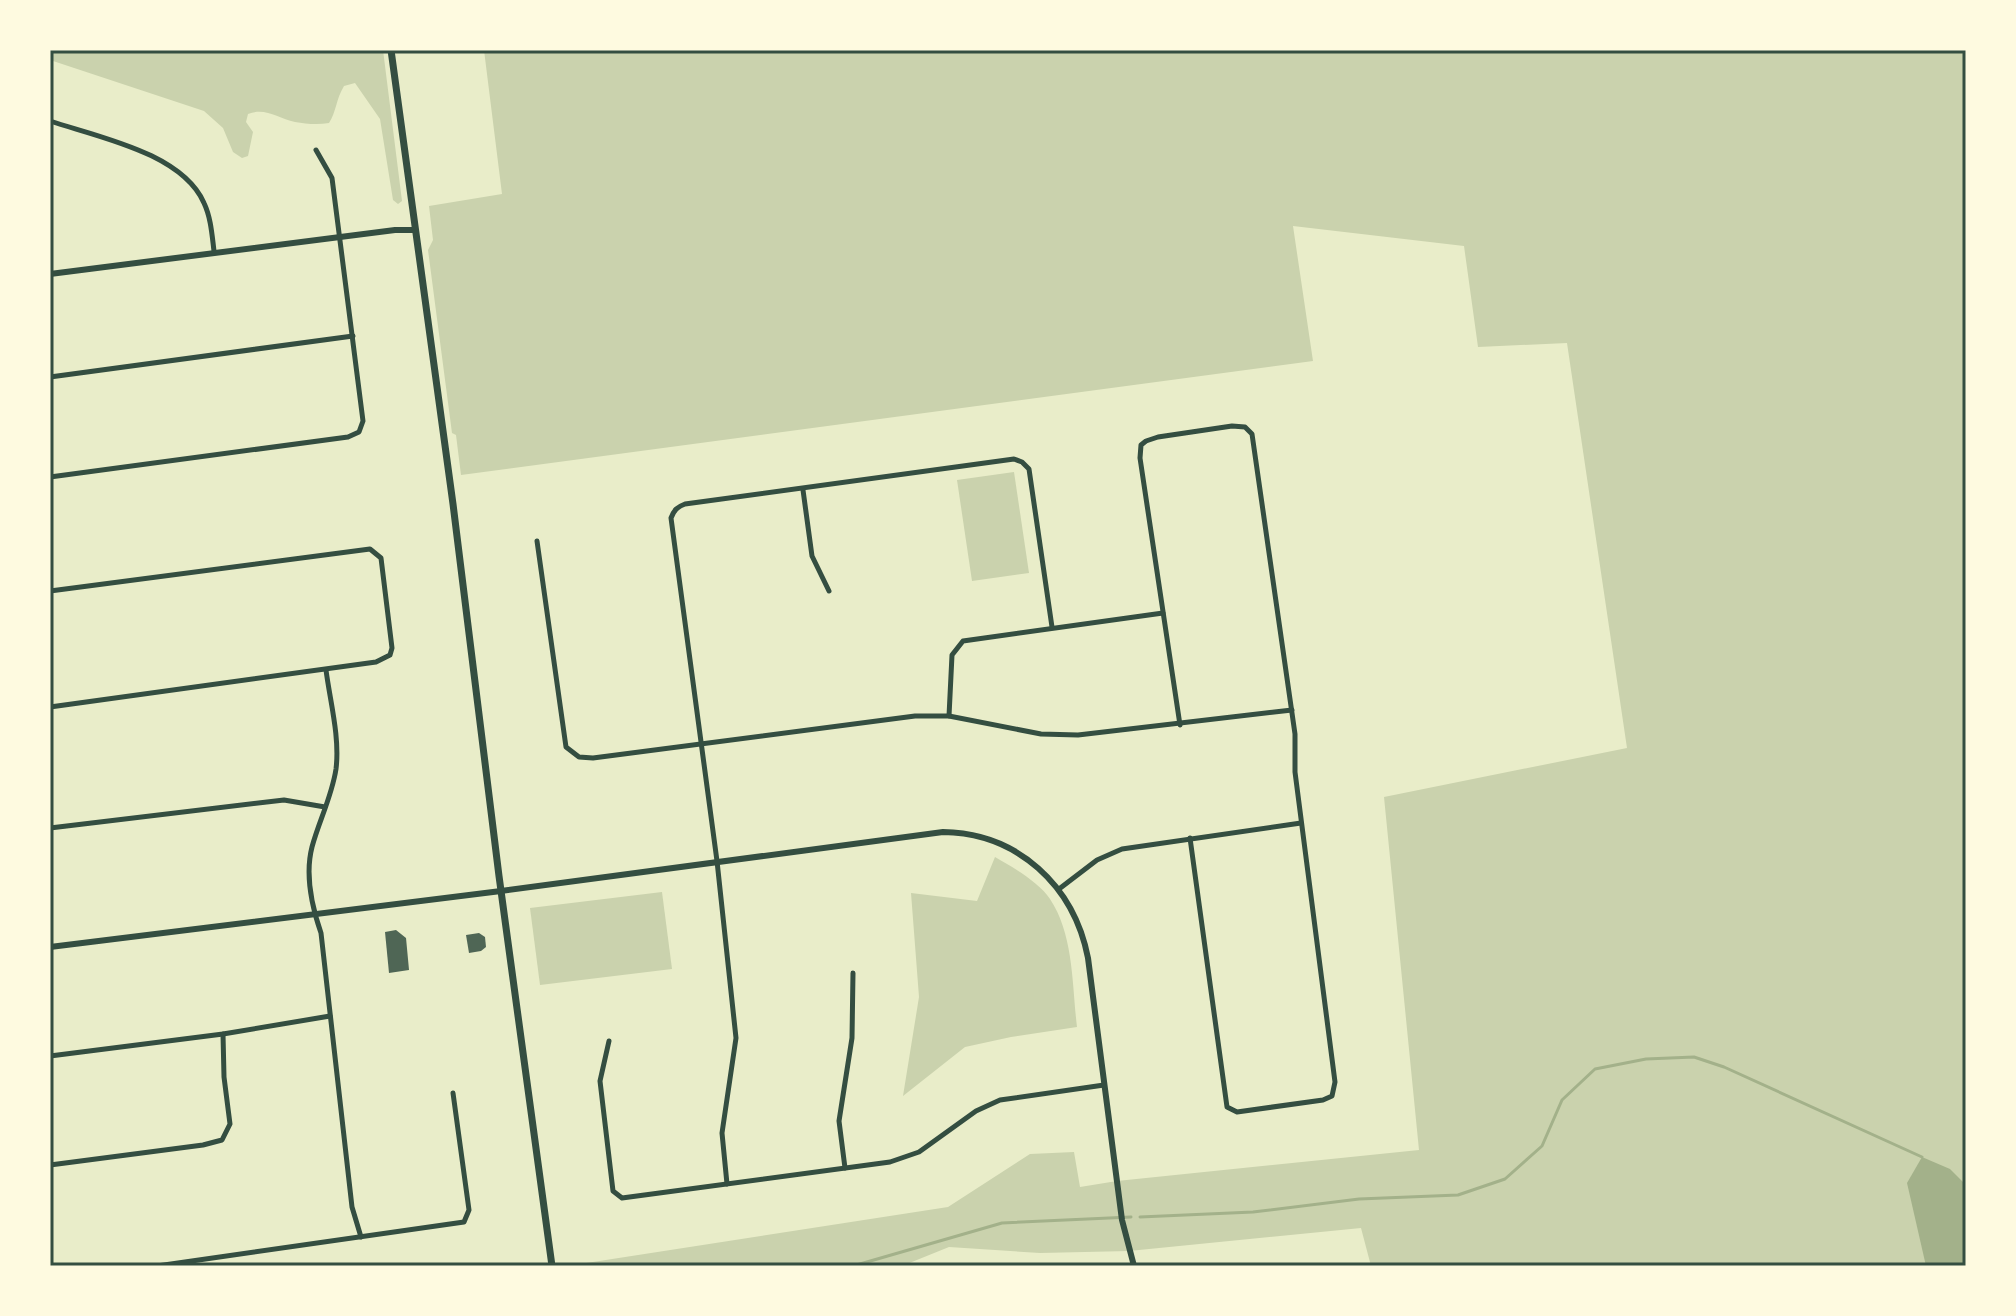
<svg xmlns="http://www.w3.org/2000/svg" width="2016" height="1316" viewBox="0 0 2016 1316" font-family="'Alegreya Sans',sans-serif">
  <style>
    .green { fill: #cad2ad }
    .water { fill: #a3b18a }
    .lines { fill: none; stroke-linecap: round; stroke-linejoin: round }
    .stream { stroke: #a3b18a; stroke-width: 3 }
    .building { fill: #4f6655 }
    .minor { stroke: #344e41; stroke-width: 5 }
    .tertiary { stroke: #344e41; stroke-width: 6 }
    .secondary { stroke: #344e41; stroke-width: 7 }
    .neatline { fill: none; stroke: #344e41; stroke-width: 3 }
  </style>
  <rect width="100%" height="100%" fill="#e9edc9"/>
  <g class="green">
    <path d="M50,50H383L402,201L398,204L393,200L380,119L355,83L344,86C336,99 336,113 329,123C318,125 306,124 295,122C278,118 265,107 248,114L246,122L253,132L248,156L242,158L233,152L223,128L204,111L50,60Z"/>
    <path d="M484,50H1959L1966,57V1266H1371L1361,1228L1129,1251L1040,1253L949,1247L902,1266H567L948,1207L1030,1154L1074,1152L1080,1187L1117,1181L1419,1150L1384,797L1627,748L1567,343L1478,347L1464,246L1293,226L1313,361L461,475L456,435L452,433L428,250L433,240L429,206L502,194Z"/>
    <path d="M1014,472L1029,573L972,581L957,480Z"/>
    <path d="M995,857C1011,866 1040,883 1050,899C1074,935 1072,986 1077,1027L1011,1037L965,1047L903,1096L919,997L911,893L977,901Z"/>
    <path d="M662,892L672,969L540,985L530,908Z"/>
  </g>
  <path class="water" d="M1922,1157L1950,1169L1966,1185V1266H1926L1907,1183Z"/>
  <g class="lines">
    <g class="stream">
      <path d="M1140,1217L1253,1212L1359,1199L1458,1195L1505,1179L1542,1146L1562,1100L1595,1069L1646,1059L1694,1057L1724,1067L1922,1157"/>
      <path d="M853,1266L1002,1223L1131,1217"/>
    </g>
  </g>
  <g class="building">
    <path d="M396,930L406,938L409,970L389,973L385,932Z"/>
    <path d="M479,933L485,937L486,947L481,951L469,953L466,935Z"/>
  </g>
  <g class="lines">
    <g class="minor">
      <path d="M50,121C98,137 182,153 204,203C211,218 212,235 214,251"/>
      <path d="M50,377L353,336"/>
      <path d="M50,477L348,437L359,432L363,421L332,178L316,150"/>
      <path d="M803,490L812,556L829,591"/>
      <path d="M537,541L566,747L579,757L593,758L915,716H949L1041,734L1078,735L1292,710"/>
      <path d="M50,591L370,549L381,558L392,648L390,655L376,662L50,707"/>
      <path d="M326,670C330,701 340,737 336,769C332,796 319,821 312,847C305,874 312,907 321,933L352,1207L361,1237"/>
      <path d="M949,716L952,655L963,641L1163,613"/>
      <path d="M1180,725L1140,458L1141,445L1146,441L1158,437L1232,426L1245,427L1252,434L1295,734V772L1335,1082L1332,1096L1323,1100L1237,1112L1227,1107L1190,838"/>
      <path d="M50,828L284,800L325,807"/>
      <path d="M1059,889L1097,860L1122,849L1301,823"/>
      <path d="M609,1041L600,1081L613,1191L622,1198L890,1162L919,1152L976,1111L1000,1100L1104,1085"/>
      <path d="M50,1056L223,1034L330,1016"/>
      <path d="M50,1165L203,1145L222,1140L230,1124L224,1077L223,1034"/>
      <path d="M845,1168L839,1121L852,1038L853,973"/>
      <path d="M727,1184L722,1133L736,1038L717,861L671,518C674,510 677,507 685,504L1014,459L1022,462L1029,469L1052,627"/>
      <path d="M157,1266L464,1222L469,1210L453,1093"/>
    </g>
    <g class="tertiary">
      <path d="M50,274L395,230H414"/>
      <path d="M50,947L501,891L943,832C1018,833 1074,886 1088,958L1122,1220L1134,1266"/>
    </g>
    <path class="secondary" d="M391,50L453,504L499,876L552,1266"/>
  </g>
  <rect width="2016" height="1316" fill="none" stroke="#fefae0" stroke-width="104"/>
  <rect x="52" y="52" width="1912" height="1212" class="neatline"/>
</svg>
